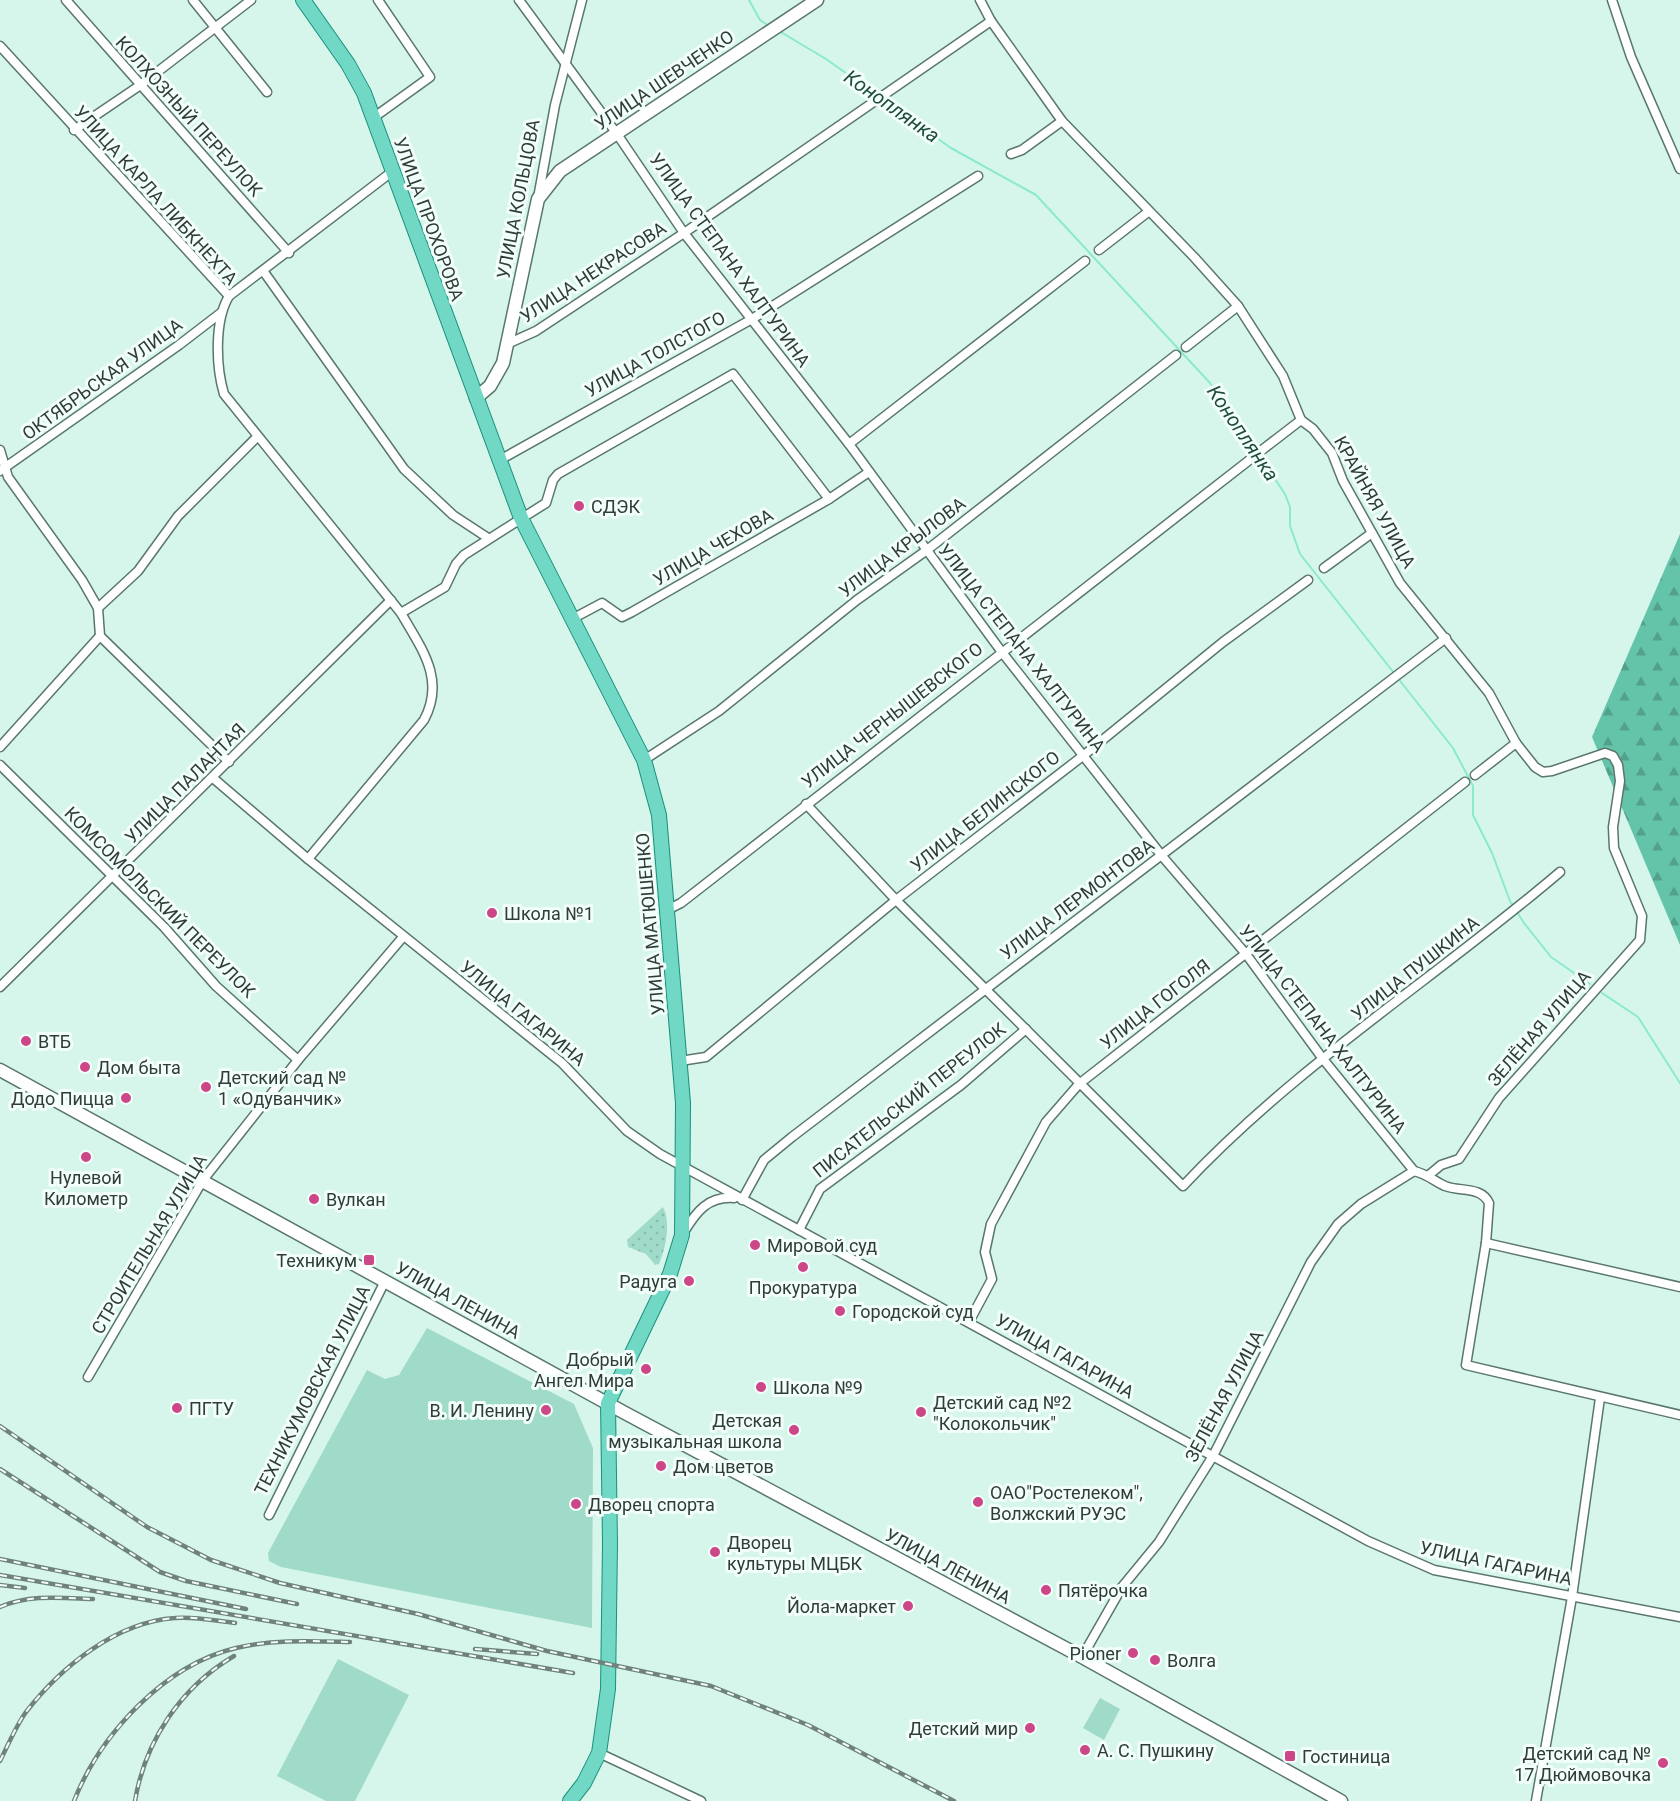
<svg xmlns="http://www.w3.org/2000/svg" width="1680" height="1801" viewBox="0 0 1680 1801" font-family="Roboto,sans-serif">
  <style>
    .grass { fill: #a0dac8 }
    .forest { fill: url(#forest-firs) }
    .park { fill: url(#park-dots) }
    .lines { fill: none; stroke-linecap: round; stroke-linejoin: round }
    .stream { stroke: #8ae9cf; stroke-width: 2 }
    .minor-casing { stroke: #5a766d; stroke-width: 11 }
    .secondary-casing { stroke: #5a766d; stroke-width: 15 }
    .primary-casing { stroke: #1b907a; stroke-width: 16 }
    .minor { stroke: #fff; stroke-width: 8 }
    .secondary { stroke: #fff; stroke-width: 12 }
    .primary { stroke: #70d8c4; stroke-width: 14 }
    .rail-casing { stroke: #6f837c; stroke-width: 4.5 }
    .rail { stroke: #f2fefa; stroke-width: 2; stroke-dasharray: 7; stroke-linecap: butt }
    .poi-dot { fill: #cc4688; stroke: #f2fefa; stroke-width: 2 }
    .labels { text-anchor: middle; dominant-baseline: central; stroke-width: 6; stroke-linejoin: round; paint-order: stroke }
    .street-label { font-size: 18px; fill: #303c38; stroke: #f2fefa }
    .poi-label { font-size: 18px; fill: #303c38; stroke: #f2fefa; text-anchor: start }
    .water-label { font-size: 20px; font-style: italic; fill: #1f4a3e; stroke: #f2fefa }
  </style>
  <defs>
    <pattern id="forest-firs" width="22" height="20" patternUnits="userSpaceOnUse" patternTransform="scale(1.5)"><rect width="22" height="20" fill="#64c4aa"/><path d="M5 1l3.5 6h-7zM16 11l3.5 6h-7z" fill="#53a08b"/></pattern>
    <pattern id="park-dots" width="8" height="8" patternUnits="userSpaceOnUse" patternTransform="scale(1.5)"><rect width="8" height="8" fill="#a0dac8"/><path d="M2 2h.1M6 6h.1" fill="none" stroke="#8abcad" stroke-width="1.8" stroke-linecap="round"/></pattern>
  </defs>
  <rect width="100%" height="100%" fill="#d6f6eb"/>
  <g class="grass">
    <path d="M427,1328L574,1404L593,1448L592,1628L281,1567L269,1561L268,1553L367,1370L385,1379L399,1375Z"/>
    <path d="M338,1659L409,1695L355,1801H326L277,1776Z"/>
    <path d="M1100,1698L1120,1709L1104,1740L1083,1728Z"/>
  </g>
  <path class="forest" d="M1680,534V945L1592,737Z"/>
  <path class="park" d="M663,1207C671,1222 666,1248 659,1264L655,1265L646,1254L628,1247L627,1240Z"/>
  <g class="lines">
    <g class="stream">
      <path d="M749,0L760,20L769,26"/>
      <path d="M779,31L826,59L877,95"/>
      <path d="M882,99L951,148L1036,195L1210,383L1285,494L1290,507V526L1300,554L1394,673"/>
      <path d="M1397,677L1453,748L1473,786V815L1492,853L1510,901L1524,923L1551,957L1590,984"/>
      <path d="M1602,993L1638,1017L1680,1083"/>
    </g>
    <defs>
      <g id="minor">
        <path d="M66,0L289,253"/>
        <path d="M193,0L267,92"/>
        <path d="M519,0L617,134L684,233L849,444L1001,651L1162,856L1246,954L1323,1059L1414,1171"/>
        <path d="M980,0L991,21L1062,121L1194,257L1238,306L1283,376L1301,420L1313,429L1332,453L1343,481L1400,583L1489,693L1516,743L1535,767L1543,772L1552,771L1605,753L1613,756L1618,765L1620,781L1613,827L1614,848L1642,916L1640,940L1499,1098L1459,1159L1441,1165L1429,1175"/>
        <path d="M1612,0L1631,57L1680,169"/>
        <path d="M0,46L229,296"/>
        <path d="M373,118L430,77L378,0"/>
        <path d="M74,130L139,86L251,0"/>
        <path d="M1011,154L1022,150L1062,121"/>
        <path d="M538,198L555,105L582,0"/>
        <path d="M1099,250L1148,212"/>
        <path d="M264,272L404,469L453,515L488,538"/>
        <path d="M507,344L536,331L684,233L991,21"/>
        <path d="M1186,347L1238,306"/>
        <path d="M849,444L1085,261"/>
        <path d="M0,450L8,477L82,580L98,608L100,636L229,762"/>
        <path d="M1262,450L1301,420"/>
        <path d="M498,461L752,319L978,176"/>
        <path d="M0,471L179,345L222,312"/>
        <path d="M1324,568L1372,533"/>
        <path d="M98,608L138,571L178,516L257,437"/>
        <path d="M401,613L445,587L456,564L464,555L546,503L553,480L558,474L733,374L829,499"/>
        <path d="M572,619L602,603L622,617L632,612L829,499L869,472"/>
        <path d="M0,747L100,636"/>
        <path d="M644,760L719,711L857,600L927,550L1176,355"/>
        <path d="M0,765L164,927L216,986L298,1060"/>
        <path d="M1475,775L1516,743"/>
        <path d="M213,778L308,859L562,1063L627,1131L660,1154L1368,1541L1434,1570L1680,1617"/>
        <path d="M806,804L896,900L1183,1186C1295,1066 1436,978 1560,872"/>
        <path d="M308,859L424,720C446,679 421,648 401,613L224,394C216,367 214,321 229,296L393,171"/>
        <path d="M667,910L681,903L1252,458"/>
        <path d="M0,987L391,600"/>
        <path d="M680,1061L706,1057L896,900L1084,755L1223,642L1308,580"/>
        <path d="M1414,1171C1427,1174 1434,1181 1445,1186C1460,1192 1481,1186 1489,1203L1486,1243L1466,1365L1680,1415"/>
        <path d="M742,1200L764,1160L792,1137L1446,638"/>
        <path d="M799,1230L820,1189L961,1085L1026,1029"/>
        <path d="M684,1232C696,1212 708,1196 734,1198"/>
        <path d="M1486,1243L1680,1287"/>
        <path d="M969,1322L992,1279L985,1252L991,1224L1046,1122L1079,1084L1465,782"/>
        <path d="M88,1377L203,1180L298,1060L403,937"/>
        <path d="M269,1515L385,1281"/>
        <path d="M1082,1657L1122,1587L1159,1542L1213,1456L1311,1262L1338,1224L1361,1204L1414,1171"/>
        <path d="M599,1753L701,1801"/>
        <path d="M1536,1801L1572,1597L1600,1398"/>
      </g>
      <g id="secondary">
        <path d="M476,398L490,386L503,363L538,199L560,171L817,0"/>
        <path d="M0,1070L625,1413L1082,1657L1341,1801"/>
      </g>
      <path id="primary" d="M303,0L348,64L364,93L521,518L644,760L659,815L683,1103L682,1235L670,1274L608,1403L610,1544L608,1689L599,1753L584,1783L570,1801"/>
    </defs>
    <use href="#minor" class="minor-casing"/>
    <use href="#secondary" class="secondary-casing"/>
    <use href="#primary" class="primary-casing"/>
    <use href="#minor" class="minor"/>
    <use href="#secondary" class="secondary"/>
    <use href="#primary" class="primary"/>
    <defs>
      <g id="rail">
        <path d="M0,1426L147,1527L211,1560L280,1583L418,1614L547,1651L711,1686L808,1725L954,1801"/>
        <path d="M0,1469L160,1572L186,1581L297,1604"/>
        <path d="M0,1559L246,1609"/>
        <path d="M0,1575L573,1673"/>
        <path d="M0,1585L25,1588"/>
        <path d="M0,1607C30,1594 62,1598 93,1599"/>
        <path d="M475,1649L537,1654"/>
        <path d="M0,1761C8,1745 16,1726 26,1712C61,1667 116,1622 175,1618C194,1616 216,1621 235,1623"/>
        <path d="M74,1801C100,1735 164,1665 236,1648C273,1639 312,1641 350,1642"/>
        <path d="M135,1801C145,1741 181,1687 234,1656"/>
      </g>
    </defs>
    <use href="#rail" class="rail-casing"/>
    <use href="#rail" class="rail"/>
  </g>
  <g class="poi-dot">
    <circle cx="579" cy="506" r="6"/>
    <circle cx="492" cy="913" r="6"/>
    <circle cx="26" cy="1041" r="6"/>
    <circle cx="85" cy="1067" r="6"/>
    <circle cx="206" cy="1087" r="6"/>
    <circle cx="126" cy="1098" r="6"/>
    <circle cx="86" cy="1157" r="6"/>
    <circle cx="314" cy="1199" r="6"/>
    <circle cx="755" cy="1245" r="6"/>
    <rect x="363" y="1254" width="12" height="12" rx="3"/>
    <circle cx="803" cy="1267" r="6"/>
    <circle cx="689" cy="1281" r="6"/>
    <circle cx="840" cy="1311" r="6"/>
    <circle cx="646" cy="1369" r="6"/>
    <circle cx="761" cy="1387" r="6"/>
    <circle cx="177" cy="1408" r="6"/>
    <circle cx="546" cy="1410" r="6"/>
    <circle cx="921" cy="1412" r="6"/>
    <circle cx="794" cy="1430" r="6"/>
    <circle cx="661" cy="1466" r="6"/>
    <circle cx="978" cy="1502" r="6"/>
    <circle cx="576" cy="1504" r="6"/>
    <circle cx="715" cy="1552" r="6"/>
    <circle cx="1046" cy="1590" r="6"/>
    <circle cx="908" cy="1606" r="6"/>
    <circle cx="1133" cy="1653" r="6"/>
    <circle cx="1155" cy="1660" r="6"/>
    <circle cx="1030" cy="1728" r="6"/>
    <circle cx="1085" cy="1750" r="6"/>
    <rect x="1284" y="1750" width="12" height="12" rx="3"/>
    <circle cx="1663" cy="1763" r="6"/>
  </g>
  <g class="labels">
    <g class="street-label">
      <text transform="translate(664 80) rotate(-34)">УЛИЦА ШЕВЧЕНКО</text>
      <text transform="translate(189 116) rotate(48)">КОЛХОЗНЫЙ ПЕРЕУЛОК</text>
      <text transform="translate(156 195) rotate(48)">УЛИЦА КАРЛА ЛИБКНЕХТА</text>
      <text transform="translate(518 199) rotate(-79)">УЛИЦА КОЛЬЦОВА</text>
      <text transform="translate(429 219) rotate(70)">УЛИЦА ПРОХОРОВА</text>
      <text transform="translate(730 260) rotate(54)">УЛИЦА СТЕПАНА ХАЛТУРИНА</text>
      <text transform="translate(593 272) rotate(-33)">УЛИЦА НЕКРАСОВА</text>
      <text transform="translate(655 354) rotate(-29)">УЛИЦА ТОЛСТОГО</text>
      <text transform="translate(102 379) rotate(-36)">ОКТЯБРЬСКАЯ УЛИЦА</text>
      <text transform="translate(1375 502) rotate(61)">КРАЙНЯЯ УЛИЦА</text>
      <text transform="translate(713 547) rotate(-30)">УЛИЦА ЧЕХОВА</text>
      <text transform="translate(902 547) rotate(-37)">УЛИЦА КРЫЛОВА</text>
      <text transform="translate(1022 648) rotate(52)">УЛИЦА СТЕПАНА ХАЛТУРИНА</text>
      <text transform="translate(892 715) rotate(-38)">УЛИЦА ЧЕРНЫШЕВСКОГО</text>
      <text transform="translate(185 783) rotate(-45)">УЛИЦА ПАЛАНТАЯ</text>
      <text transform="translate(985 811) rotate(-38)">УЛИЦА БЕЛИНСКОГО</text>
      <text transform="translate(1077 899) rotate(-37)">УЛИЦА ЛЕРМОНТОВА</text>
      <text transform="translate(160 902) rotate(45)">КОМСОМОЛЬСКИЙ ПЕРЕУЛОК</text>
      <text transform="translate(650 924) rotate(-95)">УЛИЦА МАТЮШЕНКО</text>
      <text transform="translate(1415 968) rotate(-38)">УЛИЦА ПУШКИНА</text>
      <text transform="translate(1155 1004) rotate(-38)">УЛИЦА ГОГОЛЯ</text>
      <text transform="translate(523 1013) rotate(39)">УЛИЦА ГАГАРИНА</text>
      <text transform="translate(1539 1028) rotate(-49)">ЗЕЛЁНАЯ УЛИЦА</text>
      <text transform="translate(1323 1029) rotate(52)">УЛИЦА СТЕПАНА ХАЛТУРИНА</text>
      <text transform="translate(909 1100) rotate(-38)">ПИСАТЕЛЬСКИЙ ПЕРЕУЛОК</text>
      <text transform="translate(149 1244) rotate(-59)">СТРОИТЕЛЬНАЯ УЛИЦА</text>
      <text transform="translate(458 1300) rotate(29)">УЛИЦА ЛЕНИНА</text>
      <text transform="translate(1065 1356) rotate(29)">УЛИЦА ГАГАРИНА</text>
      <text transform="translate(312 1390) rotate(-63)">ТЕХНИКУМОВСКАЯ УЛИЦА</text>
      <text transform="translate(1224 1396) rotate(-62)">ЗЕЛЁНАЯ УЛИЦА</text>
      <text transform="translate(1496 1563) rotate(12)">УЛИЦА ГАГАРИНА</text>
      <text transform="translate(948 1566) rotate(28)">УЛИЦА ЛЕНИНА</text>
    </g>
    <g class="poi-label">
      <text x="591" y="506">СДЭК</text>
      <text x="504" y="913">Школа №1</text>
      <text x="38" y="1041">ВТБ</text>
      <text x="97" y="1067">Дом быта</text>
      <text x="218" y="1077">Детский сад №<tspan x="218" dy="21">1 «Одуванчик»</tspan></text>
      <text x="114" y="1098" text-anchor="end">Додо Пицца</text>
      <text x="86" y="1177" text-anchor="middle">Нулевой<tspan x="86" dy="21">Километр</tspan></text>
      <text x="326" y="1199">Вулкан</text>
      <text x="767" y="1245">Мировой суд</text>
      <text x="357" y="1260" text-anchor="end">Техникум</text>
      <text x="677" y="1281" text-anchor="end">Радуга</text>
      <text x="803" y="1287" text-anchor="middle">Прокуратура</text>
      <text x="852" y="1311">Городской суд</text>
      <text x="634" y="1359" text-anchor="end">Добрый<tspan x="634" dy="21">Ангел Мира</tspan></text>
      <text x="773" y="1387">Школа №9</text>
      <text x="933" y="1402">Детский сад №2<tspan x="933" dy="21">"Колокольчик"</tspan></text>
      <text x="189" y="1408">ПГТУ</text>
      <text x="534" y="1410" text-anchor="end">В. И. Ленину</text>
      <text x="782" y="1420" text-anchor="end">Детская<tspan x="782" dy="21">музыкальная школа</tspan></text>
      <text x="673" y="1466">Дом цветов</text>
      <text x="990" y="1492">ОАО"Ростелеком",<tspan x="990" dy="21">Волжский РУЭС</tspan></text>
      <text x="588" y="1504">Дворец спорта</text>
      <text x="727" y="1542">Дворец<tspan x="727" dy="21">культуры МЦБК</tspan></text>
      <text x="1058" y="1590">Пятёрочка</text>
      <text x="896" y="1606" text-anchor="end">Йола-маркет</text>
      <text x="1121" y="1653" text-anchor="end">Pioner</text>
      <text x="1167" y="1660">Волга</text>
      <text x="1018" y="1728" text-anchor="end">Детский мир</text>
      <text x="1097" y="1750">А. С. Пушкину</text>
      <text x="1651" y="1753" text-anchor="end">Детский сад №<tspan x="1651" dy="21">17 Дюймовочка</tspan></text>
      <text x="1302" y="1756">Гостиница</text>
    </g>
    <g class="water-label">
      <text transform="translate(892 106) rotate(35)">Коноплянка</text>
      <text transform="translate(1243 433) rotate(56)">Коноплянка</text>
    </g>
  </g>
</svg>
